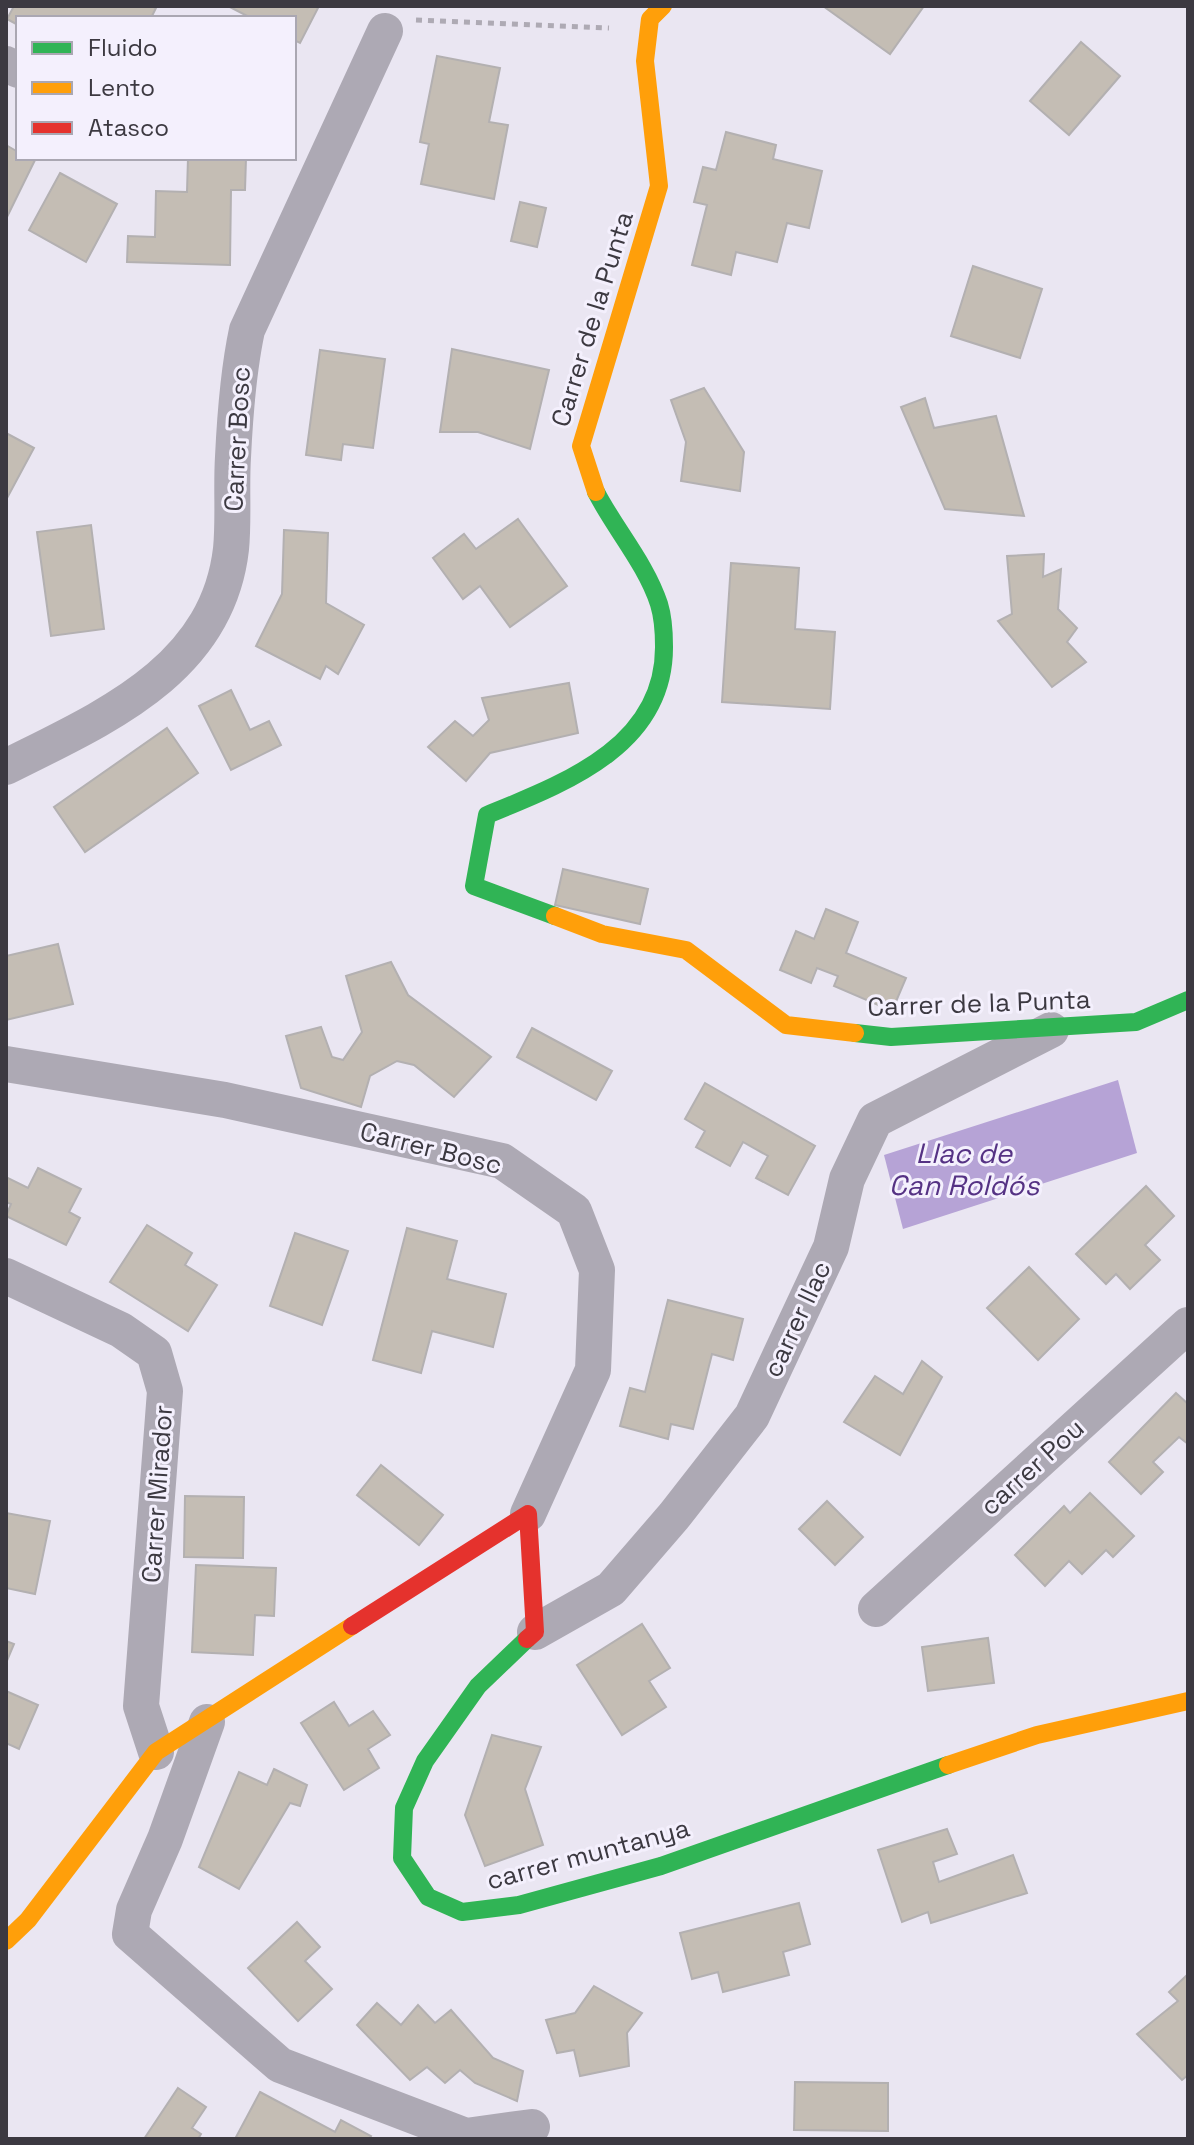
<svg xmlns="http://www.w3.org/2000/svg" width="1194" height="2145" viewBox="0 0 1194 2145" font-family="'Space Grotesk',sans-serif">
  <style>
    .water { fill: #b6a3d6 }
    .building { fill: #c4bdb4; stroke: #b3b0b1; stroke-width: 2 }
    .lines { fill: none; stroke-linecap: round; stroke-linejoin: round }
    .path { stroke: #aeaab4; stroke-width: 5; stroke-dasharray: 6 6; stroke-linecap: butt }
    .street { stroke: #ada9b4; stroke-width: 36 }
    .fast { stroke: #30b455; stroke-width: 18 }
    .slow { stroke: #ff9f0a; stroke-width: 18 }
    .jam { stroke: #e5322d; stroke-width: 18 }
    .labels { text-anchor: middle; dominant-baseline: central; stroke-width: 6; stroke-linejoin: round; paint-order: stroke }
    .street-label { font-size: 26px; fill: #3c3941; stroke: #f4f0fd }
    .water-label { font-size: 28px; font-style: italic; fill: #553284; stroke: #f4f0fd }
  </style>
  <rect width="100%" height="100%" fill="#eae6f2"/>
  <path class="water" d="M1118,1080L1137,1153L903,1229L884,1155Z"/>
  <g class="building">
    <path d="M14,6H151L156,8L151,18H18V25L7,19Z"/>
    <path d="M228,6H319L300,43L294,40V18H251Z"/>
    <path d="M823,6H924L890,54Z"/>
    <path d="M1081,42L1120,76L1069,135L1030,101Z"/>
    <path d="M437,56L500,68L489,122L508,125L494,199L421,184L429,144L420,142Z"/>
    <path d="M726,132L776,145L773,159L822,171L809,228L787,223L777,262L736,252L731,275L692,265L707,205L694,202L703,167L716,170Z"/>
    <path d="M6,145L18,152V158L35,160L6,219Z"/>
    <path d="M188,158H246L245,190H231L230,265L127,262L128,236L155,237L156,191L187,192Z"/>
    <path d="M60,173L117,204L86,262L29,230Z"/>
    <path d="M520,202L546,208L537,247L511,241Z"/>
    <path d="M973,266L1042,289L1020,358L951,336Z"/>
    <path d="M452,349L549,370L530,449L478,432H440Z"/>
    <path d="M320,350L385,359L373,448L343,444L341,460L306,455Z"/>
    <path d="M704,388L744,452L740,491L681,481L686,442L671,400Z"/>
    <path d="M925,398L934,428L996,416L1024,516L945,509L901,407Z"/>
    <path d="M6,433L34,448L6,500Z"/>
    <path d="M518,519L567,586L510,627L480,586L463,599L433,558L464,534L476,549Z"/>
    <path d="M91,525L104,629L51,636L37,532Z"/>
    <path d="M284,530L328,533L326,603L364,625L338,674L326,666L320,679L256,646L282,594Z"/>
    <path d="M1044,554L1043,577L1061,569L1058,609L1077,628L1067,642L1086,662L1052,687L998,621L1012,614L1007,556Z"/>
    <path d="M731,563L799,568L795,629L835,632L830,709L722,702Z"/>
    <path d="M569,683L578,733L490,753L466,781L428,747L455,721L473,736L489,720L482,698Z"/>
    <path d="M231,690L250,730L269,721L281,745L231,770L199,706Z"/>
    <path d="M167,728L198,773L85,852L54,807Z"/>
    <path d="M563,869L648,889L640,924L555,905Z"/>
    <path d="M826,909L858,922L846,953L906,978L892,1011L834,986L838,976L817,968L811,983L780,970L796,931L814,939Z"/>
    <path d="M58,944L73,1004L6,1020V956Z"/>
    <path d="M391,962L408,995L491,1057L454,1097L414,1065L397,1061L370,1076L361,1107L301,1088L286,1036L321,1027L332,1057L343,1060L362,1032L346,976Z"/>
    <path d="M532,1028L612,1071L596,1100L517,1057Z"/>
    <path d="M705,1083L815,1146L788,1195L756,1178L768,1156L743,1142L730,1166L696,1147L705,1131L685,1119Z"/>
    <path d="M38,1168L81,1189L69,1212L80,1218L66,1245L6,1216L11,1204L6,1202V1177L28,1188Z"/>
    <path d="M1146,1186L1174,1216L1145,1245L1160,1260L1130,1289L1116,1274L1106,1284L1076,1254Z"/>
    <path d="M147,1225L192,1253L185,1265L217,1285L188,1331L110,1282Z"/>
    <path d="M407,1228L457,1241L447,1279L506,1294L493,1347L432,1331L421,1373L373,1360Z"/>
    <path d="M295,1233L348,1251L322,1325L270,1306Z"/>
    <path d="M1029,1267L1079,1319L1038,1360L987,1308Z"/>
    <path d="M668,1300L743,1319L733,1360L712,1354L693,1429L671,1424L668,1439L620,1426L630,1388L645,1392Z"/>
    <path d="M922,1361L942,1377L900,1455L844,1422L875,1376L903,1394Z"/>
    <path d="M1176,1393L1188,1404V1444L1179,1437L1153,1462L1163,1472L1141,1494L1109,1462Z"/>
    <path d="M381,1465L443,1515L419,1545L357,1495Z"/>
    <path d="M1090,1493L1134,1536L1113,1557L1106,1550L1082,1574L1069,1561L1045,1586L1015,1555L1064,1506L1070,1513Z"/>
    <path d="M185,1496L244,1497L243,1558L184,1557Z"/>
    <path d="M827,1501L863,1537L835,1565L799,1529Z"/>
    <path d="M6,1513L50,1521L35,1594L6,1588Z"/>
    <path d="M196,1565L276,1568L274,1616L255,1615L253,1655L192,1652Z"/>
    <path d="M642,1624L670,1668L649,1681L666,1707L622,1735L577,1665Z"/>
    <path d="M988,1638L994,1683L928,1691L922,1647Z"/>
    <path d="M6,1641L14,1644L6,1663Z"/>
    <path d="M6,1691L38,1705L19,1749L6,1743Z"/>
    <path d="M334,1702L349,1726L373,1711L390,1735L368,1749L379,1768L344,1790L301,1723Z"/>
    <path d="M492,1735L541,1747L525,1789L543,1845L485,1866L465,1815Z"/>
    <path d="M274,1769L307,1785L300,1806L290,1803L239,1889L199,1867L239,1772L267,1785Z"/>
    <path d="M947,1829L957,1854L933,1862L939,1882L1013,1855L1027,1893L931,1923L928,1912L902,1922L878,1850Z"/>
    <path d="M799,1903L810,1944L783,1952L789,1975L723,1992L718,1972L692,1979L680,1933Z"/>
    <path d="M297,1922L320,1947L305,1961L332,1989L298,2021L248,1968Z"/>
    <path d="M1188,1974V2075L1182,2080L1137,2034L1178,2001L1169,1992Z"/>
    <path d="M594,1986L642,2013L627,2033L629,2066L580,2076L574,2050L557,2053L546,2020L575,2013Z"/>
    <path d="M377,2003L401,2025L418,2005L435,2023L451,2010L493,2058L523,2071L517,2101L475,2083L460,2070L445,2083L427,2067L410,2080L357,2025Z"/>
    <path d="M795,2082L888,2083V2131L794,2130Z"/>
    <path d="M178,2088L206,2107L192,2128L201,2134L198,2139H144Z"/>
    <path d="M260,2092L335,2132L341,2120L371,2136L369,2139H235Z"/>
  </g>
  <g class="lines">
    <path class="path" d="M416,20L609,28"/>
    <g class="street">
      <path d="M6,64L18,70"/>
      <path d="M6,767C103,718 217,671 231,549C234,519 231,488 233,457C235,415 238,372 247,330L385,31"/>
      <path d="M6,1064L225,1100L502,1161L574,1211L597,1270L593,1370L528,1514"/>
      <path d="M6,1276L121,1330L154,1353L165,1391L141,1706L156,1752"/>
      <path d="M876,1609L1188,1325"/>
      <path d="M535,1632L611,1589L674,1516L752,1416L831,1247L847,1179L875,1120L1051,1030"/>
      <path d="M207,1722L165,1839L134,1910L130,1934L280,2065L466,2136L532,2127"/>
    </g>
    <g class="fast">
      <path d="M555,916L474,886L487,815C565,783 665,746 664,646C664,633 663,617 659,604C646,564 615,529 596,492"/>
      <path d="M855,1033L891,1037L1136,1022L1188,1000"/>
      <path d="M527,1639L478,1686L425,1761L404,1808L402,1858L428,1897L462,1912L519,1905L661,1866L948,1765"/>
    </g>
    <g class="slow">
      <path d="M596,492L581,446L659,186L645,61L650,19L663,6"/>
      <path d="M555,916L602,934L686,950L786,1025L855,1033"/>
      <path d="M948,1765L1037,1735L1188,1701"/>
      <path d="M6,1941L28,1920L156,1752L352,1626"/>
    </g>
    <path class="jam" d="M352,1626L528,1514L535,1632L527,1639"/>
  </g>
  <g class="labels">
    <g class="street-label">
      <text transform="translate(592 319) rotate(-73)">Carrer de la Punta</text>
      <text transform="translate(237 439) rotate(-87)">Carrer Bosc</text>
      <text transform="translate(979 1003) rotate(-2)">Carrer de la Punta</text>
      <text transform="translate(431 1148) rotate(14)">Carrer Bosc</text>
      <text transform="translate(797 1319) rotate(-65)">carrer llac</text>
      <text transform="translate(1032 1467) rotate(-42)">carrer Pou</text>
      <text transform="translate(157 1494) rotate(-86)">Carrer Mirador</text>
      <text transform="translate(588 1854) rotate(-15)">carrer muntanya</text>
    </g>
    <g class="water-label">
      <text x="964" y="1153">Llac de<tspan x="964" dy="32">Can Roldós</tspan></text>
    </g>
  </g>
  <rect width="1194" height="2145" fill="none" stroke="#3c3941" stroke-width="16"/>
  <rect x="16" y="16" width="280" height="144" fill="#f4f0fd" stroke="#aaa7b2" stroke-width="2"/>
  <rect x="32" y="42" width="40" height="12" fill="#30b455" stroke="#aaa7b2" stroke-width="2"/>
  <text x="88" y="56" font-size="24" fill="#3c3941">Fluido</text>
  <rect x="32" y="82" width="40" height="12" fill="#ff9f0a" stroke="#aaa7b2" stroke-width="2"/>
  <text x="88" y="96" font-size="24" fill="#3c3941">Lento</text>
  <rect x="32" y="122" width="40" height="12" fill="#e5322d" stroke="#aaa7b2" stroke-width="2"/>
  <text x="88" y="136" font-size="24" fill="#3c3941">Atasco</text>
</svg>
